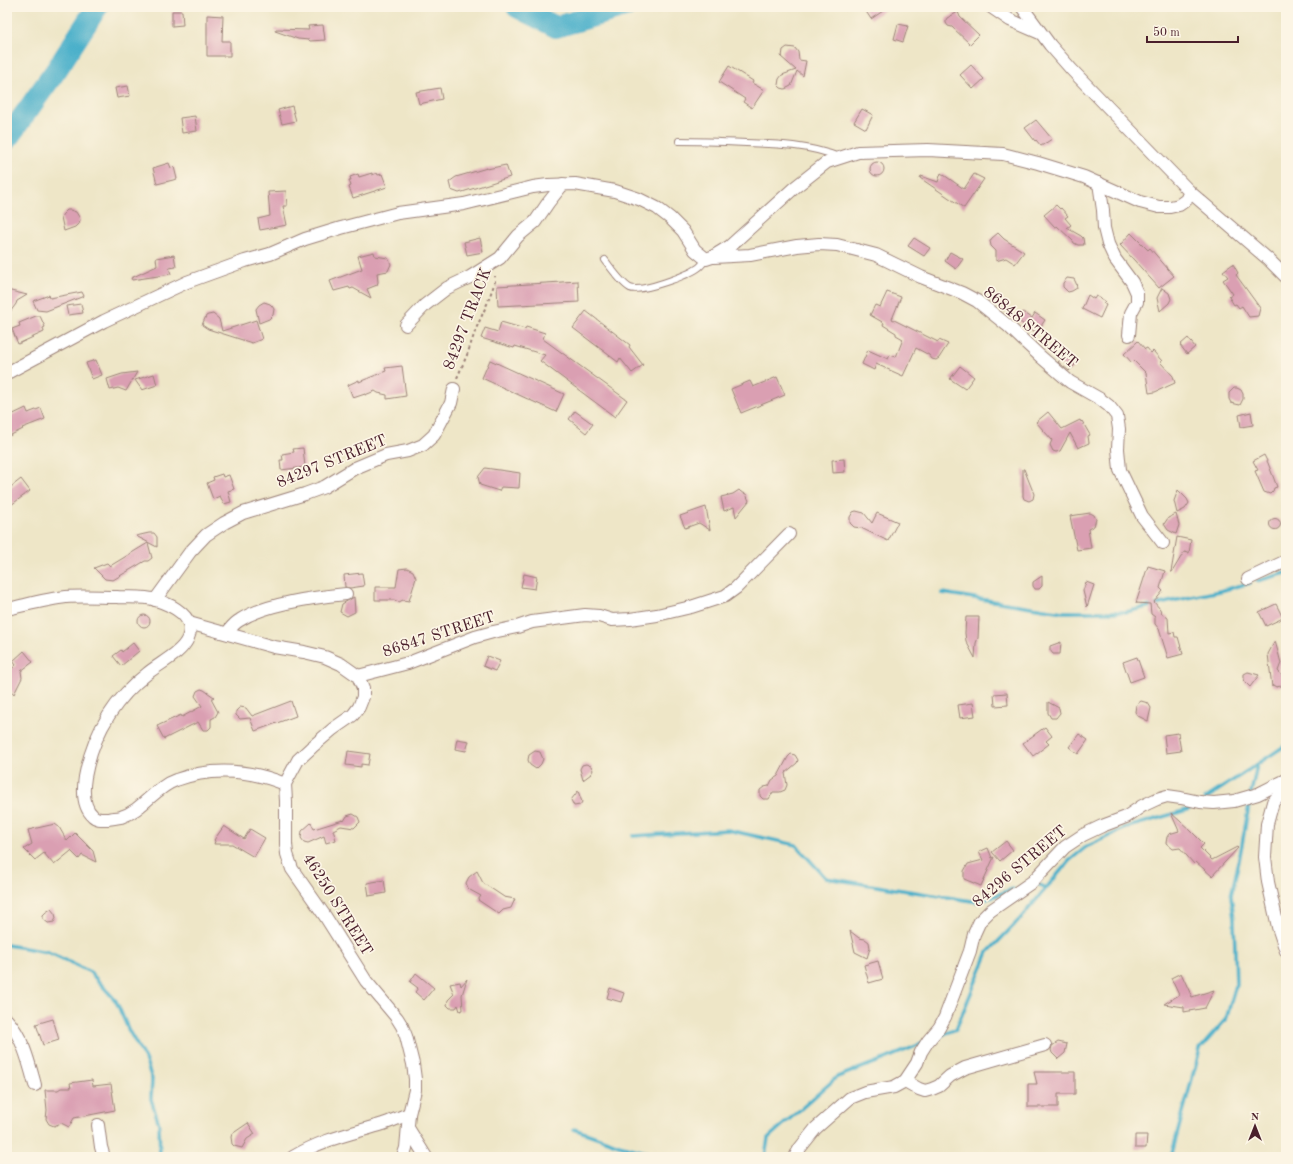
<svg xmlns="http://www.w3.org/2000/svg" width="1293" height="1164" viewBox="0 0 1293 1164" font-family="'Old Standard TT',serif">
  <style>
    .lines { fill: none; stroke-linecap: round; stroke-linejoin: round }
    .stream { stroke: #4bb0ca; stroke-width: 3.5 }
    .river { stroke: #4bb0ca; stroke-width: 22 }
    .building { fill: #da9fb2 }
    .service-casing { stroke: #9c8279; stroke-width: 8 }
    .minor-casing { stroke: #9c8279; stroke-width: 14 }
    .path { stroke: #9c8279; stroke-width: 2; stroke-dasharray: 3 3; stroke-linecap: butt }
    .service { stroke: #fff; stroke-width: 6 }
    .minor { stroke: #fff; stroke-width: 12 }
    .labels { text-anchor: middle; dominant-baseline: central; stroke-width: 3.5; stroke-linejoin: round; paint-order: stroke }
    .street-label { font-size: 16px; fill: #4a1f2b; stroke: #fcf5e5 }
  </style>
  <rect width="100%" height="100%" fill="#fcf5e5"/>
  <filter id="ink" filterUnits="userSpaceOnUse"><feTurbulence type="fractalNoise" baseFrequency=".025" numOctaves="2"/><feDisplacementMap in="SourceGraphic" scale="8" xChannelSelector="R" yChannelSelector="G"/><feConvolveMatrix kernelMatrix="1 2 1 2 8 2 1 2 1" color-interpolation-filters="sRGB"/></filter>
  <filter id="wash" filterUnits="userSpaceOnUse"><feTurbulence type="fractalNoise" baseFrequency=".012" numOctaves="4" result="noise"/><feDisplacementMap in="SourceGraphic" scale="16" xChannelSelector="R" yChannelSelector="G"/><feGaussianBlur stdDeviation="0.9" result="paint"/><feColorMatrix in="noise" values="0 0 0 0 0 0 0 0 0 0 0 0 0 0 0 0 0 1.4 0 .05"/><feComposite in="paint" operator="in"/></filter>
  <g filter="url(#wash)">
    <rect width="100%" height="100%" fill="#eee6c7"/>
    <g class="lines">
      <g class="stream">
        <path d="M1257,581L1286,573"/>
        <path d="M942,593L1063,612H1126L1177,600L1220,591L1250,583"/>
        <path d="M1251,793L1257,765"/>
        <path d="M1205,799L1286,745"/>
        <path d="M633,836L728,830L796,845L826,878L978,902L1013,889"/>
        <path d="M1035,883L1047,888"/>
        <path d="M7,945L48,952L90,972L116,1001L129,1031L145,1059L152,1079L151,1099L159,1124L160,1157"/>
        <path d="M937,1037L956,1029L988,952L1020,919L1069,861L1086,847L1128,827L1187,810L1196,804"/>
        <path d="M574,1129L619,1145L664,1157"/>
        <path d="M765,1157L768,1138L837,1077L885,1059L923,1043"/>
        <path d="M1171,1157L1200,1049L1226,1019L1236,985L1234,919L1231,896L1239,861L1250,800"/>
      </g>
      <g class="river">
        <path d="M517,7L556,27L625,7"/>
        <path d="M7,139L57,69L97,7"/>
      </g>
    </g>
    <g id="blocks">
      <g class="building">
        <path d="M863,7H889L871,19Z"/>
        <path d="M172,11H182L183,25L172,26Z"/>
        <path d="M958,12L960,17L979,35L970,44L952,27L948,26L946,23V20L947,18Z"/>
        <path d="M207,15L223,16L222,41H230V56H207Z"/>
        <path d="M898,24L908,26L903,42L894,39Z"/>
        <path d="M323,25L325,40L310,41L309,40L298,39L275,31L276,29L309,30L308,26Z"/>
        <path d="M787,47L795,48L798,52L799,60L806,61L803,76L797,71L791,86L785,89L781,88L778,85L779,79L782,75L796,70L780,56L782,57L783,50Z"/>
        <path d="M971,65L984,79L973,89L960,75Z"/>
        <path d="M729,66L753,81L752,83L764,90L752,108L743,102L745,99L719,82Z"/>
        <path d="M128,86L130,96L117,98L115,88Z"/>
        <path d="M440,88L442,99L419,104L416,92Z"/>
        <path d="M292,106L296,121L282,124L278,110Z"/>
        <path d="M862,109L873,115L866,129L854,122Z"/>
        <path d="M195,116L197,131L182,133L180,118Z"/>
        <path d="M1036,120L1052,139L1041,146L1036,140L1035,141L1025,128Z"/>
        <circle cx="877" cy="169" r="7"/>
        <path d="M169,163L171,168L174,167L177,179L157,184L153,168Z"/>
        <path d="M506,165L510,177L459,193L451,190L449,182L456,177L487,168V169Z"/>
        <path d="M372,173V175L377,173L378,175L382,174L387,187L353,198L349,187L351,186L349,180H351L350,177L358,174L359,177Z"/>
        <path d="M941,173L964,189L974,174L984,179L964,208L920,178L921,176L938,182Z"/>
        <path d="M286,191L287,206H283L287,225L260,230L258,219L270,216L268,192Z"/>
        <path d="M1056,205L1060,209L1061,208L1068,216L1065,218L1071,225L1067,228L1081,236L1083,238L1084,245H1078L1074,243L1073,241L1057,226L1055,227L1044,215Z"/>
        <path d="M67,210H70L76,212L79,217L80,220L79,223L75,227L64,231L61,217L63,214Z"/>
        <path d="M998,233L1004,239L1024,252L1015,264L1006,258L996,261V251L991,246L990,241L992,238Z"/>
        <path d="M1131,233L1148,250L1150,248L1174,276L1159,288L1134,260L1120,245Z"/>
        <path d="M480,238L483,252L467,255L464,242Z"/>
        <path d="M914,238L930,248L924,256L908,246Z"/>
        <path d="M374,252L375,256L388,258L391,264L388,271L377,273L378,282L377,285L367,289L371,298L353,288L350,289L349,287L334,291L330,281L362,269L358,256Z"/>
        <path d="M950,252L963,259L956,269L945,261Z"/>
        <path d="M174,255L176,267L169,268L171,274L132,280L131,278L157,266L156,258Z"/>
        <path d="M1233,264L1238,273L1236,275L1260,308L1258,316L1249,317L1242,306L1239,308L1236,304L1234,305L1229,297L1233,294L1223,280L1228,277L1223,271Z"/>
        <path d="M1067,278L1074,279L1076,283L1077,288L1072,291L1068,292L1063,287V283Z"/>
        <path d="M578,281L579,302L498,306L497,286Z"/>
        <path d="M1162,288L1169,293L1171,299L1169,303L1160,311L1157,298Z"/>
        <path d="M7,290L27,295L17,301L16,304L7,316Z"/>
        <path d="M82,292L84,296L46,311L37,310L33,301L49,295L50,298Z"/>
        <path d="M887,292L901,297L892,319L938,342L939,340L948,344L939,358L936,360L932,359L929,355L916,348L903,376L876,364L874,370L862,364L868,350L888,359L890,355L896,357L903,339L896,335V333L883,325L884,323L870,315L875,305L880,307Z"/>
        <path d="M1088,295L1094,299L1096,296L1105,301L1103,303L1106,305L1100,318L1082,309Z"/>
        <path d="M264,302L270,304L272,306L274,309L273,315L269,319L259,323L256,309L259,305Z"/>
        <path d="M81,304L83,313L68,315L66,306Z"/>
        <path d="M586,311L630,345L629,347L643,365L632,373L620,358L618,362L573,328Z"/>
        <path d="M1023,312L1032,318L1035,313L1045,320L1037,332L1035,330L1033,331L1017,320Z"/>
        <path d="M213,314L219,319L222,331L256,320L262,339L252,343L208,329L202,325L206,316L208,315Z"/>
        <path d="M36,316H40L45,327L43,328L44,332L18,344L12,329L20,326L19,323Z"/>
        <path d="M501,322L525,329L526,327L545,333L543,339L627,400L615,417L540,361L545,355L515,346L514,348L481,338L485,328L498,332Z"/>
        <path d="M1188,338L1195,347L1187,354L1180,345Z"/>
        <path d="M1138,341L1145,349L1147,348L1151,353L1153,351L1162,361L1160,362L1173,376L1175,383L1155,392L1149,393L1146,373L1134,361L1132,363L1124,354Z"/>
        <path d="M1066,355L1075,365L1069,371L1058,362Z"/>
        <path d="M96,360L102,375L92,379L86,363Z"/>
        <path d="M490,360L564,394L556,412L482,378Z"/>
        <path d="M402,366L406,396L387,399V395L378,393L375,391L365,395V394L353,398L348,385L359,380V382L386,371L385,368Z"/>
        <path d="M960,366L974,377L965,389L950,379Z"/>
        <path d="M137,372L126,391L118,388L110,390L107,379L122,374Z"/>
        <path d="M154,374L157,385L142,390L135,380Z"/>
        <path d="M777,377L785,395L741,413L731,389L750,381L753,387Z"/>
        <path d="M1234,388H1237L1241,390L1243,394V399L1240,405L1231,403L1229,399V393Z"/>
        <path d="M26,408L28,413L41,408L45,419L22,428L23,429L7,437V417Z"/>
        <path d="M575,411L593,424L586,433L569,419Z"/>
        <path d="M1048,412L1062,429L1080,420L1081,422L1082,421L1090,435L1088,436L1089,443L1078,448L1070,433L1060,451L1056,452L1053,451L1050,445L1052,440L1036,422Z"/>
        <path d="M1251,412L1253,425L1241,427L1239,415Z"/>
        <path d="M303,448L305,467L281,470L280,460H283L282,454L294,452L293,449Z"/>
        <path d="M1264,455L1268,463L1277,487L1274,488L1273,491L1270,494L1264,492L1255,471L1258,470L1253,461Z"/>
        <path d="M844,459L845,472L833,473L832,460Z"/>
        <path d="M485,468L520,473L519,488L501,487L499,491L480,485L478,477Z"/>
        <path d="M1023,469H1024L1034,494L1033,499L1029,501L1024,499L1023,496Z"/>
        <path d="M222,474L223,477L229,475L234,489L228,491L231,502L224,504L220,496L213,499L207,483L214,480L213,477Z"/>
        <path d="M21,479L30,491L11,505L7,500V490Z"/>
        <path d="M739,490L741,492L746,494L749,501L736,517L734,507L724,511L721,497L733,494Z"/>
        <path d="M1178,490L1187,499L1189,503L1185,509L1177,513L1174,501Z"/>
        <path d="M706,507L710,530L699,523L685,528L680,516Z"/>
        <path d="M856,511L864,513L872,523L877,513L898,522L888,541L861,528L854,527L850,523V517L853,512Z"/>
        <path d="M1090,513L1094,515L1096,519L1094,526L1088,529L1091,548L1077,550L1070,516Z"/>
        <path d="M1176,514L1179,525L1176,534L1168,530L1164,524L1168,518Z"/>
        <circle cx="1275" cy="524" r="5.5"/>
        <path d="M149,533H154L157,537V547L136,536Z"/>
        <path d="M1177,537L1191,540L1189,553L1184,552L1172,572H1171Z"/>
        <path d="M148,543L152,558L148,561H145L113,580L105,579L94,568L107,563L110,566Z"/>
        <path d="M1148,566L1165,571L1160,588L1163,591L1154,602L1160,609L1161,613L1168,618L1169,633L1174,632L1175,637H1178L1183,654L1168,658L1159,629L1155,624V617L1151,614L1150,604L1136,603Z"/>
        <path d="M407,568L413,571L416,578L409,601L403,600L399,602L394,600H375V587H396L399,569Z"/>
        <path d="M362,573L364,586L350,588L345,587L344,575Z"/>
        <path d="M524,574L537,577L535,589L521,587Z"/>
        <path d="M1042,576V586L1039,589H1035L1033,586V582Z"/>
        <path d="M1086,582L1094,585L1087,607L1083,591Z"/>
        <path d="M354,597L355,612L347,616L340,612L342,604Z"/>
        <path d="M1276,604L1283,618L1266,626L1259,612Z"/>
        <circle cx="144" cy="621" r="6"/>
        <path d="M966,617H979L978,638L976,643L975,658L966,641L965,633Z"/>
        <path d="M1275,641L1281,663L1278,671L1285,679L1281,686L1276,687L1273,685L1272,687L1268,654Z"/>
        <path d="M1061,642L1060,654H1053L1050,650V646Z"/>
        <path d="M133,643L139,651L121,666L113,656L121,650L122,652Z"/>
        <path d="M24,651L33,662L21,671L22,678L14,694L7,686V673L16,665L13,661Z"/>
        <path d="M487,656L500,661L495,671L483,666Z"/>
        <path d="M1137,657L1144,677L1130,682L1123,662Z"/>
        <path d="M1248,672L1259,675L1250,687L1245,682L1244,679V674Z"/>
        <path d="M201,689L204,690L214,697L211,699L218,712L215,717L211,719V727L208,730H203L198,722L164,739L157,726L181,715L182,717L202,706L195,696L197,691Z"/>
        <path d="M1007,693L1008,705L995,706L994,694Z"/>
        <path d="M291,701L296,716L255,731L250,718L240,719L236,715V711L240,707L246,708L252,716Z"/>
        <path d="M1141,701L1148,703L1151,708L1148,721L1138,716L1135,712L1136,705Z"/>
        <path d="M1048,702L1059,708L1060,713L1056,718H1051L1048,713Z"/>
        <path d="M973,703L975,716L960,718L958,705Z"/>
        <path d="M1045,727L1052,736L1046,741L1049,744L1033,756L1023,743Z"/>
        <path d="M1178,733L1181,751L1166,753L1164,735Z"/>
        <path d="M1079,734L1088,740L1078,754L1069,747Z"/>
        <path d="M457,739L469,741L466,751L455,749Z"/>
        <path d="M348,751L370,754L368,765L361,764V767L346,765Z"/>
        <path d="M535,751L540,752L543,759L541,764L536,769L530,765L528,760L529,755Z"/>
        <path d="M791,754L795,755L798,760L797,763L785,773L787,785L785,790L780,792H773L769,799H763L760,796V790L764,787L769,786L772,780L778,776L788,757Z"/>
        <path d="M586,764L591,766L593,770L591,774L583,780L580,769L582,765Z"/>
        <path d="M578,791L582,802L580,805L574,806L571,800Z"/>
        <path d="M1171,813L1190,830L1204,844L1200,848L1212,860L1237,847L1238,848L1212,876L1196,862L1194,864L1180,848L1173,849L1166,843L1167,837L1169,834L1179,831Z"/>
        <path d="M353,814L358,817L360,822L354,828L341,826L333,830L336,840L326,843L324,836L308,843L304,842L301,838L302,831L311,823L314,829L343,820L344,821L347,816Z"/>
        <path d="M55,824L59,827L67,841L75,833L93,851L96,862L82,855L79,859L71,851L54,865L44,853L35,860L24,849L32,844L28,830Z"/>
        <path d="M224,826L244,839L250,829L265,838L254,857L232,844H214L215,841L214,840Z"/>
        <path d="M1006,841L1013,850L1000,861L992,852Z"/>
        <path d="M988,848L992,858L994,857L981,886L964,879V871L968,864L983,860L979,852Z"/>
        <path d="M477,871L483,883L504,897L515,899L511,908L503,910L499,914L478,900L481,896L470,890L468,888L466,883L469,877Z"/>
        <path d="M384,880L386,893L369,896L367,883Z"/>
        <path d="M51,909L55,914L56,918L54,922L48,923L43,919V915L46,912Z"/>
        <path d="M850,931L859,938L865,939L869,942L870,948L867,958L855,952Z"/>
        <path d="M878,961L883,979L869,983L864,965Z"/>
        <path d="M416,973L434,988L424,1000L415,992L418,988L410,982Z"/>
        <path d="M1181,973L1192,997L1214,990L1205,1008L1184,1012V1007L1164,1004L1179,995L1171,978Z"/>
        <path d="M467,979L462,995L463,1010L460,1011L458,1005L456,1008H450L447,1005L448,1000L454,994L450,984L460,982L461,986Z"/>
        <path d="M610,988L624,993L621,1002L607,998Z"/>
        <path d="M53,1019L59,1040L43,1045L36,1024Z"/>
        <path d="M1058,1042L1067,1044L1065,1053L1058,1059L1052,1053L1051,1050L1052,1046Z"/>
        <path d="M1034,1072H1075V1094H1058V1107H1028V1084H1037Z"/>
        <path d="M92,1080L93,1086L111,1084L115,1110L74,1118L69,1127L61,1123L54,1126L49,1124L46,1119L47,1110L45,1090H58L61,1088H71L70,1083Z"/>
        <path d="M248,1123L255,1134L247,1139L242,1148L234,1146L232,1144L231,1137L232,1134Z"/>
        <path d="M1135,1135H1147L1146,1148H1135Z"/>
      </g>
    </g>
  </g>
  <g filter="url(#ink)">
    <use href="#blocks" fill-opacity="0" stroke="#9c8279" stroke-width="1"/>
    <g class="lines">
      <defs>
        <g id="service">
          <path d="M679,141C701,141 724,142 746,143C778,144 809,145 839,157"/>
          <path d="M605,260C610,267 623,284 630,288C641,293 688,275 698,268C701,266 704,262 706,259"/>
        </g>
        <g id="minor">
          <path d="M991,7L1010,20L1040,33"/>
          <path d="M1022,7L1050,45L1072,70L1190,192L1268,259L1286,277"/>
          <path d="M1099,183L1103,210L1104,228L1108,244L1115,259L1132,282L1137,293V302L1131,313L1129,335"/>
          <path d="M714,257L750,255L797,246L819,244L837,245L876,255L921,277L962,293L977,301L1007,325L1041,357L1070,382L1100,399L1109,406L1117,416L1119,429L1118,449L1120,470L1142,516L1163,543"/>
          <path d="M406,325L425,305L447,288L470,277L500,258L518,236L535,222L548,203L563,184"/>
          <path d="M7,373L104,321L187,282L245,261L270,254L305,239L341,228L398,213L464,204L533,187L548,185L575,184L615,191L639,199L657,208L670,218L683,231L695,250L706,259L712,257L730,246L794,188L827,162L858,152L928,150L1003,154L1038,163L1084,177L1140,202L1159,207H1170L1179,205L1186,200L1190,192"/>
          <path d="M1248,579L1286,561"/>
          <path d="M155,600L190,552L206,535L224,523L243,513L305,494L324,487L355,468L386,455L408,451L423,445L434,435L451,403L454,389"/>
          <path d="M7,609C26,605 47,599 66,597C83,596 101,597 117,597C130,598 144,596 156,600C172,605 197,617 188,638C182,653 160,663 148,673C113,700 93,734 85,777C83,790 83,807 93,816C97,820 103,819 108,819C112,818 117,818 121,817C143,810 155,787 176,780C212,767 250,770 285,784L286,801V844L287,854L292,869L325,916L366,981L397,1018L402,1026L406,1036L413,1064L415,1079V1090L409,1114L406,1148L403,1157"/>
          <path d="M189,623L274,647L304,652L325,657L341,664L358,676L363,688V697L359,707L353,715L333,729L312,747L298,760L285,784"/>
          <path d="M227,633C231,628 234,623 240,620C265,604 316,597 346,594"/>
          <path d="M358,676L408,663L475,637L493,632L517,627L532,622L585,615L599,616L612,620L630,619L657,615L691,607L725,596L736,588L789,534"/>
          <path d="M1286,787L1273,802L1267,824L1265,857L1268,882L1278,927L1286,951"/>
          <path d="M7,1020C23,1037 29,1063 35,1085"/>
          <path d="M905,1081L919,1089L925,1091L932,1089L939,1086L950,1076L965,1068L1045,1045"/>
          <path d="M98,1125L101,1147L104,1157"/>
          <path d="M408,1128L426,1157"/>
          <path d="M293,1157C323,1139 350,1134 383,1124C392,1121 400,1117 409,1114"/>
          <path d="M795,1157L800,1148L816,1128L850,1098L865,1092L894,1087L905,1081L917,1063L921,1052L928,1041L939,1028L945,1017L970,951L974,934L980,921L990,911L1032,882L1065,847L1083,835L1102,826L1126,817L1142,806L1157,799L1167,796L1181,798L1200,802L1214,803L1234,801L1258,794L1286,780"/>
        </g>
      </defs>
      <use href="#service" class="service-casing"/>
      <use href="#minor" class="minor-casing"/>
      <path class="path" d="M457,378L467,355L476,329L487,304L495,282V276"/>
      <use href="#service" class="service"/>
      <use href="#minor" class="minor"/>
    </g>
  </g>
  <g class="labels">
    <g class="street-label">
      <text transform="translate(468 319) rotate(-69)">84297 TRACK</text>
      <text transform="translate(1030 328) rotate(40)">86848 STREET</text>
      <text transform="translate(332 462) rotate(-22)">84297 STREET</text>
      <text transform="translate(439 635) rotate(-18)">86847 STREET</text>
      <text transform="translate(1020 867) rotate(-40)">84296 STREET</text>
      <text transform="translate(337 905) rotate(58)">46250 STREET</text>
    </g>
  </g>
  <rect width="1293" height="1164" fill="none" stroke="#fcf5e5" stroke-width="24"/>
  <g transform="translate(1255 1126)" stroke="#fcf5e5" stroke-width="3" paint-order="stroke">
  <path d="M0-3L7 15L0 10L-7 15Z" fill="#4a1f2b"/>
  <text y="-6" font-size="11" font-weight="bold" text-anchor="middle" fill="#4a1f2b">N</text>
  </g>
  <path d="M1147 36v6h91v-6" fill="none" stroke="#4a1f2b" stroke-width="2"/>
  <text x="1153" y="36" font-size="12" fill="#4a1f2b" stroke="#fcf5e5" stroke-width="3" paint-order="stroke">50 m</text>
</svg>
